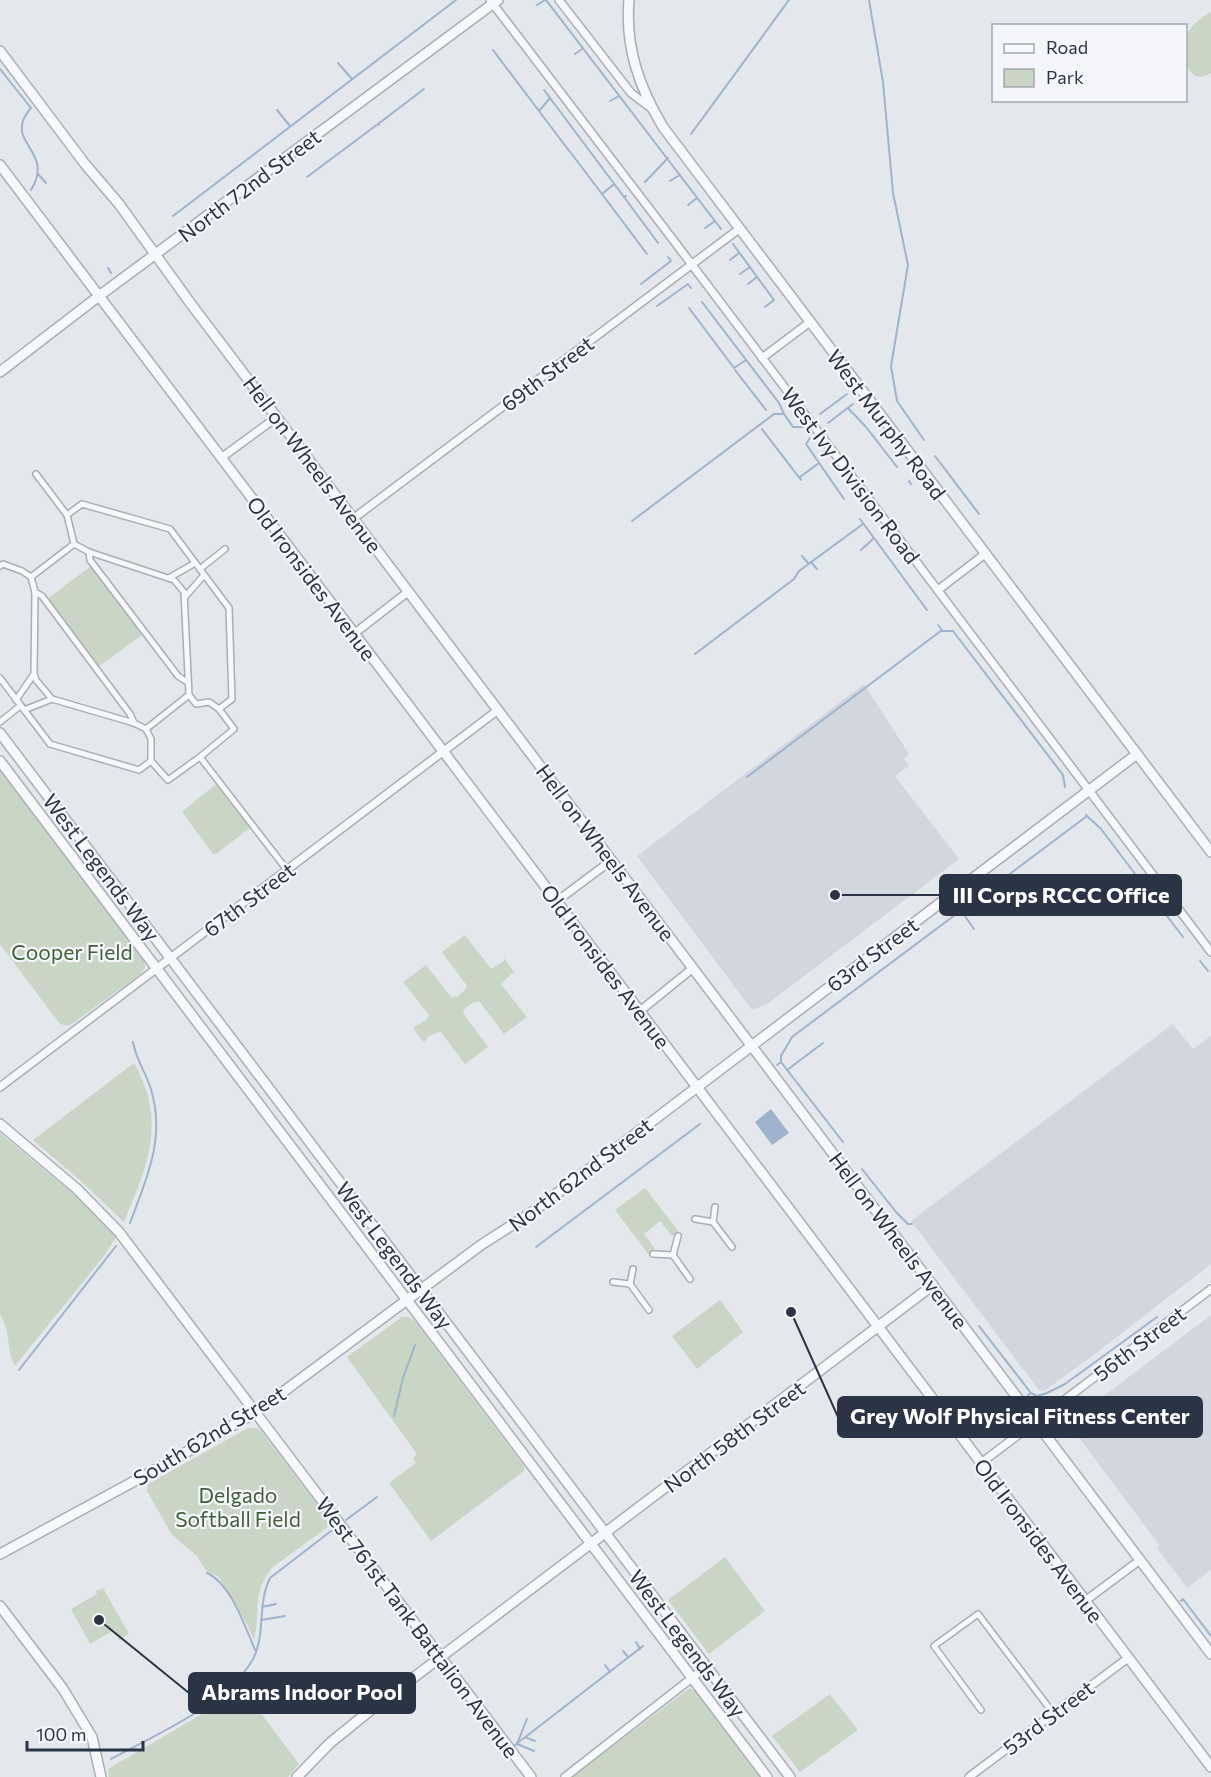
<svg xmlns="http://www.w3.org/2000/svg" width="1211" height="1777" viewBox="0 0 1211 1777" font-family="Commissioner,sans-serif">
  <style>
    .built { fill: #d2d6de }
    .green { fill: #c9d6c5 }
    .water { fill: #9fb4cc }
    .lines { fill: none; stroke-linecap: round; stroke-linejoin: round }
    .stream { stroke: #9fb4cc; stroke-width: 2 }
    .pedestrian-casing { stroke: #a9aeb7; stroke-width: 8 }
    .minor-casing { stroke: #a9aeb7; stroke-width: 10 }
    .tertiary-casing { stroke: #a9aeb7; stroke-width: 12 }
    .pedestrian { stroke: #f7f8fa; stroke-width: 5 }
    .minor { stroke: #f7f8fa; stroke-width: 7 }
    .tertiary { stroke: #f7f8fa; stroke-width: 9 }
    .labels { text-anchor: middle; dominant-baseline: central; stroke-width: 4.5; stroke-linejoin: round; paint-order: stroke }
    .street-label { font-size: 21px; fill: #2b3445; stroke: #f4f6f9 }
    .park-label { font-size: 21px; fill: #3f6138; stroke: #f4f6f9 }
    .leader { fill: none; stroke: #2b3445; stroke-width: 2 }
    .callout-dot { fill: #2b3445; stroke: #f4f6f9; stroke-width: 2 }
    .callout { fill: #2b3445; stroke: #2b3445; stroke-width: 2 }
    .callout-label { font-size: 22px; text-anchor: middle; font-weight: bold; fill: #fff }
  </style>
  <rect width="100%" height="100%" fill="#e4e7ec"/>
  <g class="built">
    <path d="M864,684L909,754L904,759L909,766L895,776L959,859L767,1004L752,1010L637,856Z"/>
    <path d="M1173,1024L1193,1049L1211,1036V1264L1091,1357L1044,1391L1039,1390L911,1221Z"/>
    <path d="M1211,1315V1570L1187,1588L1157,1548L1160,1546L1068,1423Z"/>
  </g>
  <g class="green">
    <path d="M1211,12V73C1186,90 1179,46 1189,31C1194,23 1203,16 1211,12Z"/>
    <path d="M91,566L143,634L98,667L47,599Z"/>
    <path d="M0,768L144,961L145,967L142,973L69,1026L60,1024L0,944Z"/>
    <path d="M216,784L250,826V828L216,854H213L182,812Z"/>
    <path d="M465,935L491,969L504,961V958L515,973H512L501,984L527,1017L504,1034L479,1001L475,1003L474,1002L465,1008L463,1013L488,1047L465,1064L440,1031L426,1038L427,1040L423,1042L413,1028L426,1020L429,1015L403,982L426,965L452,998L455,996L457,997L465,990L467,986L442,952Z"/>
    <path d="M134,1063C167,1122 148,1165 124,1222L81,1181L33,1140Z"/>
    <path d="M0,1133L84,1203L116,1237L104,1256L15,1366C6,1350 11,1330 0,1315Z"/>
    <path d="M645,1188L679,1232L672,1236L660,1221L644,1234L655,1249L649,1255L615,1210Z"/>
    <path d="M720,1300L743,1332L697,1369L672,1336Z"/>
    <path d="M402,1317H409L415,1321L524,1466V1471L431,1541L389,1483L416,1463L413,1458L417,1454L347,1357Z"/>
    <path d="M248,1428H257L261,1431L332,1524L273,1567C250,1594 262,1611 254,1640L248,1626L219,1577L206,1571L197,1556L172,1535L147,1491L148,1484Z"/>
    <path d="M725,1557L765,1611L709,1654L668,1600Z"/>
    <path d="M103,1588L129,1634L119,1640L114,1630L90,1644L71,1609L97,1594L96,1591Z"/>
    <path d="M239,1684L299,1764L288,1777H109L108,1769L209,1710Z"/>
    <path d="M690,1688L698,1693L762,1777H572Z"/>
    <path d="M830,1694L858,1730L800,1772L772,1736Z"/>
  </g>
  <path class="water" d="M771,1109L789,1133L772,1145L755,1122Z"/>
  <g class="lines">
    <g class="stream">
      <path d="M546,0L721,229"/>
      <path d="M869,0L883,82L893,193L908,265L891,366L897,401L924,440"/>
      <path d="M537,5L545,0"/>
      <path d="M493,50L539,111L550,98"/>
      <path d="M575,54L582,49"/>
      <path d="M338,63L352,79"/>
      <path d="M0,69L31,108"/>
      <path d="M544,90L624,197"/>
      <path d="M610,101L619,96"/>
      <path d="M30,109C2,143 56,150 31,190"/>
      <path d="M277,110L290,126"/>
      <path d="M539,111L570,152"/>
      <path d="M379,125L378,124L424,89"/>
      <path d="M691,134L789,0"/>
      <path d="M571,153L602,194L613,185"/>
      <path d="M38,174L46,183"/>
      <path d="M307,177L378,124"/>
      <path d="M670,181L680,175"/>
      <path d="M645,182L668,158"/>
      <path d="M602,194L647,254"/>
      <path d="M626,196L624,197L658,243"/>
      <path d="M688,205L697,198"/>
      <path d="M173,216L456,0"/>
      <path d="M705,228L715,221"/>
      <path d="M733,244L774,300L765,307"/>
      <path d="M730,260L739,253"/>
      <path d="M108,268L111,273"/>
      <path d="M740,274L750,267"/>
      <path d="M641,284L671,261L668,257"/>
      <path d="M748,284L757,277"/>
      <path d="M702,302L779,403L784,414"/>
      <path d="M657,306L688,284L691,288"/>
      <path d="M689,308L734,368L746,360"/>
      <path d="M735,370L766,410"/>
      <path d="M848,408L866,427L897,467"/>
      <path d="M820,414L847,394"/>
      <path d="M828,423L853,404"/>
      <path d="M762,429L801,480L800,477L819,463"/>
      <path d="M810,438L806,444L844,499"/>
      <path d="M935,456L979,514"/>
      <path d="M909,481L911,484"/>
      <path d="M860,519L927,610"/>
      <path d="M632,521L774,414H784L793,427H803"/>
      <path d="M861,550L873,539"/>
      <path d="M802,556L808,563"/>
      <path d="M811,562L817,569"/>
      <path d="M942,631H953L1063,775L1065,787"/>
      <path d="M695,654L794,579L799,571L863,524"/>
      <path d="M747,777L942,630L938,625"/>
      <path d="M1086,815L1101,829L1183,937"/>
      <path d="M962,912L974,929"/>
      <path d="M1200,961L1208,971"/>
      <path d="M781,1062V1056L792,1037L1087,816"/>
      <path d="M777,1065L781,1062L843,1142"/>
      <path d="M787,1070L823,1043"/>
      <path d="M862,1169L896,1212L908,1224H912"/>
      <path d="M130,1223C146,1180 165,1140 152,1093C148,1075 136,1061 133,1042"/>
      <path d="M536,1247L700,1124"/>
      <path d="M979,1326L1031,1393L1028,1395"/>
      <path d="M19,1370L116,1246"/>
      <path d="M1031,1393L1037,1396L1047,1393L1065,1384L1157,1317"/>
      <path d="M394,1416L403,1378L415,1345"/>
      <path d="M346,1520L377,1497"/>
      <path d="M207,1573C231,1584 245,1626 255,1650"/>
      <path d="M1181,1601L1183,1599L1211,1636"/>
      <path d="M262,1607L276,1604"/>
      <path d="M261,1620L285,1616"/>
      <path d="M636,1642L640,1649"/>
      <path d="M623,1651L628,1657"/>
      <path d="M605,1665L610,1672"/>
      <path d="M527,1719L517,1744L534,1751"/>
      <path d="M527,1738L535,1741"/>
      <path d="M515,1745L643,1646"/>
      <path d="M111,1759C155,1735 228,1704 253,1659C266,1634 257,1604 270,1578L335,1528"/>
    </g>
    <defs>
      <g id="pedestrian">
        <path d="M36,474L67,515"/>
        <path d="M74,544L89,552L174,580L184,592L189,695L146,729L134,723L52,699L36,680L34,674L35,592L31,577Z"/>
        <path d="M74,544L67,515L82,504L170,529L229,608L232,699L219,709L209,702L196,704L189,695"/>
        <path d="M89,552L90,560L178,676L187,682"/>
        <path d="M0,566L3,564L22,571L31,577"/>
        <path d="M200,569L225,549"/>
        <path d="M169,578L195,563"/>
        <path d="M35,592L42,596L130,714L134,723"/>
        <path d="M185,597L204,575"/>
        <path d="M0,678L50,744L139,770L151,761V739L146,729"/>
        <path d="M16,700L34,674"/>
        <path d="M24,710L52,699"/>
        <path d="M0,722L20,706"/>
        <path d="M200,757L234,729L219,709"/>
        <path d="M151,761L168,780L200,757L287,870"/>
        <path d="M695,1219L713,1222L715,1207"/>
        <path d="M713,1222L732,1247"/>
        <path d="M653,1254L673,1255L678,1236"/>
        <path d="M673,1255L690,1279"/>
        <path d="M613,1282L630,1284L633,1269"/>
        <path d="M630,1284L649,1310"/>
        <path d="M981,1710L934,1646L978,1614L1053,1713"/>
      </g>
      <g id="minor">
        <path d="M490,0L674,241L1211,952"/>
        <path d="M559,0L631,93L651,108"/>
        <path d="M762,358L810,322"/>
        <path d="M221,458L277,417"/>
        <path d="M354,518L739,229"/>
        <path d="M938,590L985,554"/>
        <path d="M355,633L409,591"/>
        <path d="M557,901L612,860"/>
        <path d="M640,1011L693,968"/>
        <path d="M0,1087L498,710"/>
        <path d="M981,1463L1211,1289"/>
        <path d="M1085,1601L1140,1560"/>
        <path d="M565,1777L706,1667"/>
        <path d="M969,1777L1128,1658"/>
      </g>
      <g id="tertiary">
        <path d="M629,0C625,47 639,87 663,127L1211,852"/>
        <path d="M0,51L85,164L119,204L191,304L1211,1654"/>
        <path d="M0,165L1211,1767"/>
        <path d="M0,372L99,296L498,0"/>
        <path d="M0,733L790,1777"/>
        <path d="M0,761L767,1777"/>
        <path d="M0,1124L77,1189L119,1232L531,1777"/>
        <path d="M0,1554L164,1465L256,1412L481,1245L531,1213L1137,754"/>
        <path d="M0,1606L63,1689L92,1737L101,1777"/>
        <path d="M297,1777L330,1743L372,1709L933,1285"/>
      </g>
    </defs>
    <use href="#pedestrian" class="pedestrian-casing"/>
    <use href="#minor" class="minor-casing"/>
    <use href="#tertiary" class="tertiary-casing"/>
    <use href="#pedestrian" class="pedestrian"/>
    <use href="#minor" class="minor"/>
    <use href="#tertiary" class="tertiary"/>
  </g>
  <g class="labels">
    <g class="street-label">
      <text transform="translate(249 185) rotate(-37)">North 72nd Street</text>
      <text transform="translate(547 373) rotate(-37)">69th Street</text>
      <text transform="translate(887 424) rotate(53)">West Murphy Road</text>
      <text transform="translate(313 464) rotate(53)">Hell on Wheels Avenue</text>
      <text transform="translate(851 475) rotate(53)">West Ivy Division Road</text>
      <text transform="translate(312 578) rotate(53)">Old Ironsides Avenue</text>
      <text transform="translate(606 852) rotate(53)">Hell on Wheels Avenue</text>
      <text transform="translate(102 867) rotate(53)">West Legends Way</text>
      <text transform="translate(249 899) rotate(-37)">67th Street</text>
      <text transform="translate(872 954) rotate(-37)">63rd Street</text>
      <text transform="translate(606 966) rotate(53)">Old Ironsides Avenue</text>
      <text transform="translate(580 1174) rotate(-37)">North 62nd Street</text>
      <text transform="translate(899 1240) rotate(53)">Hell on Wheels Avenue</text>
      <text transform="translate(395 1255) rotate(53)">West Legends Way</text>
      <text transform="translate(1139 1343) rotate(-37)">56th Street</text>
      <text transform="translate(209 1435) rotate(-31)">South 62nd Street</text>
      <text transform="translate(734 1436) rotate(-37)">North 58th Street</text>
      <text transform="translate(1039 1540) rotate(53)">Old Ironsides Avenue</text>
      <text transform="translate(418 1627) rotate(53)">West 761st Tank Battalion Avenue</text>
      <text transform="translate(688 1643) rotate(53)">West Legends Way</text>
      <text transform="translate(1048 1717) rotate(-37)">53rd Street</text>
    </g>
    <g class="park-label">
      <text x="72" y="951">Cooper Field</text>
      <text x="238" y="1494">Delgado<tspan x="238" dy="24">Softball Field</tspan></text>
    </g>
  </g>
  <path class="leader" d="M835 895L940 895M791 1312L838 1417M99 1620L189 1693"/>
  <g class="callout-dot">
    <circle cx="835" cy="895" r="6"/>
    <circle cx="791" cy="1312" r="6"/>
    <circle cx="99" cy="1620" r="6"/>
  </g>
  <g class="callout">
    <rect x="940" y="875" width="241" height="40" rx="6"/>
    <rect x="838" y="1397" width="364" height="40" rx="6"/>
    <rect x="189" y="1673" width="226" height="40" rx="6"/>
  </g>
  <g class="callout-label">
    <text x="1061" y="903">III Corps RCCC Office</text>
    <text x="1020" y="1424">Grey Wolf Physical Fitness Center</text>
    <text x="302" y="1700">Abrams Indoor Pool</text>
  </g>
  <rect x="992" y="24" width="195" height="78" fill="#f4f6f9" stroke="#a4a8b1" stroke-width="1.5"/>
  <rect x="1004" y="44" width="30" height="9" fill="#f7f8fa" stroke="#a4a8b1" stroke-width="1.5"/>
  <text x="1046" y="54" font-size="18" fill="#2b3445">Road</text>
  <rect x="1004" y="69" width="30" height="18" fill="#c9d6c5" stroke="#a4a8b1" stroke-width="1.5"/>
  <text x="1046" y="84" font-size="18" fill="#2b3445">Park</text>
  <path d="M27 1741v9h116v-9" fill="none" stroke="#2b3445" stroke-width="3"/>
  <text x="36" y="1741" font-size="18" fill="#2b3445" stroke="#f4f6f9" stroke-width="4.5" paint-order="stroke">100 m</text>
</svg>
